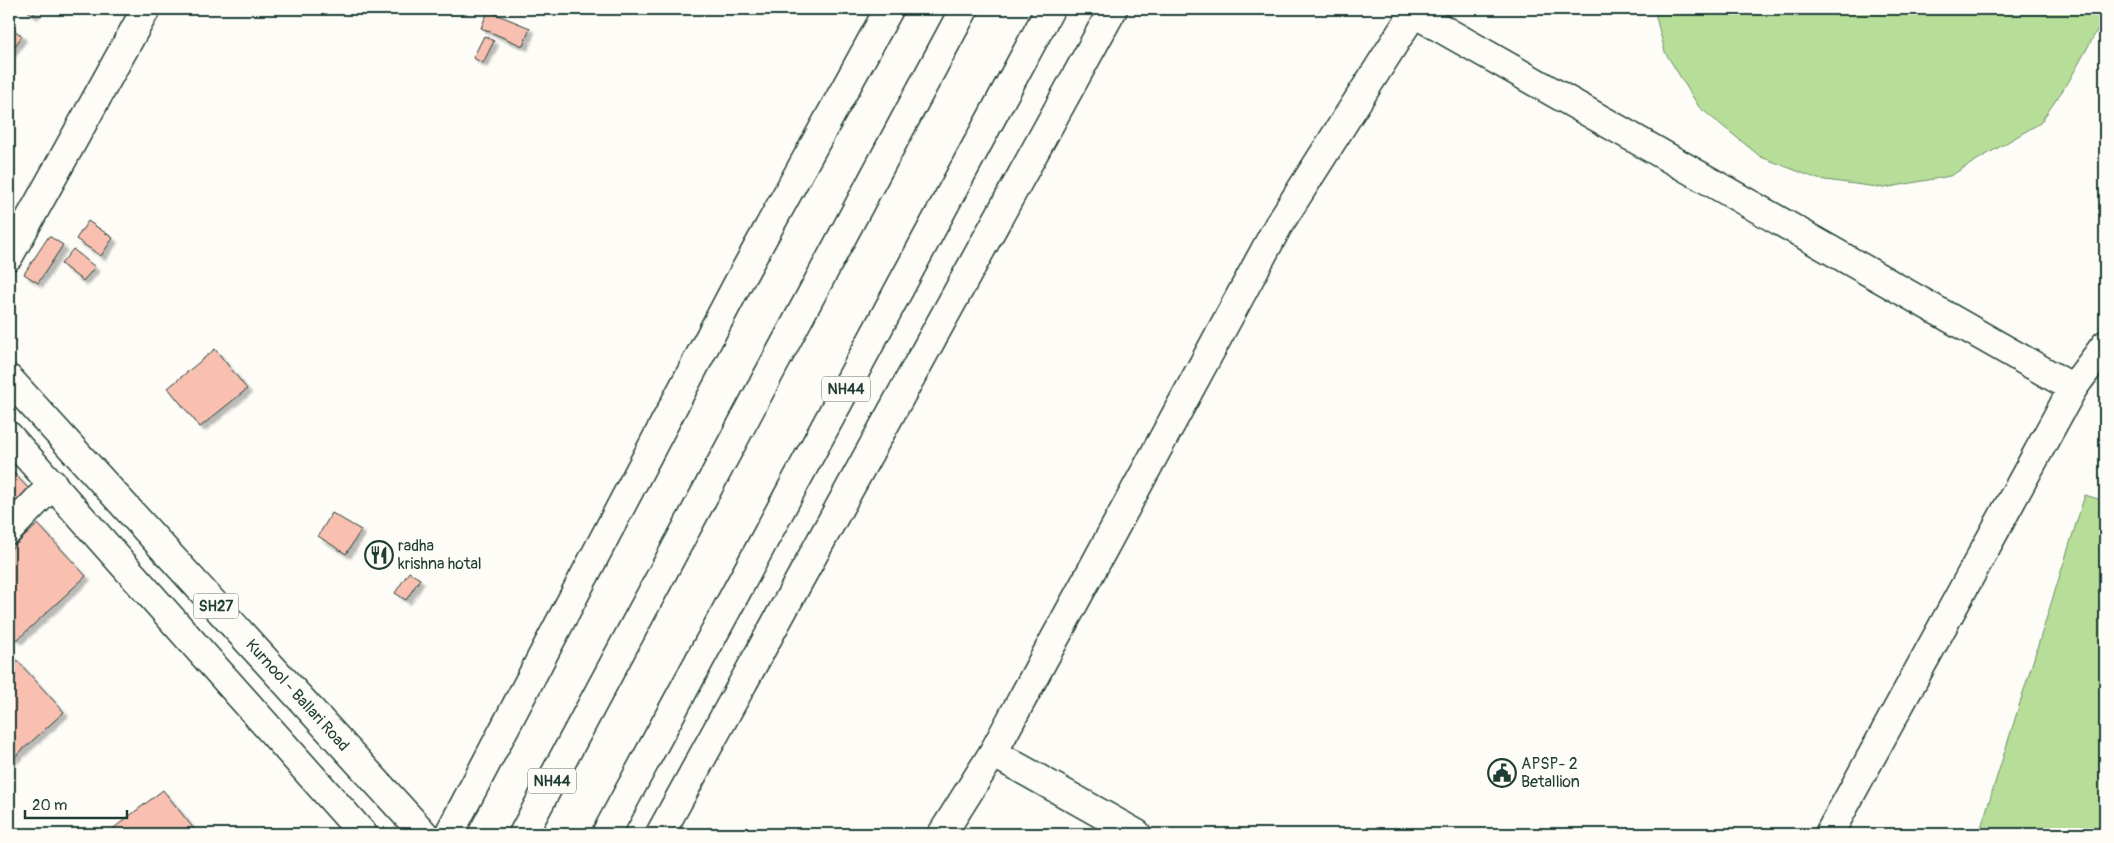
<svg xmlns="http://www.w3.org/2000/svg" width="2114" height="843" viewBox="0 0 2114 843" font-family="Pangolin,sans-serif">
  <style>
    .green { fill: #b7de99; stroke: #6b8e66 }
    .building { fill: #f9c0b1; stroke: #1f3d34; filter: url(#shadow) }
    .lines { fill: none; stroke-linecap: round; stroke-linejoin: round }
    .minor-casing { stroke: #1f3d34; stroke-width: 31 }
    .major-casing { stroke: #1f3d34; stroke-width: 31 }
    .highway-casing { stroke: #1f3d34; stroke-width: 31 }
    .minor { stroke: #fdfcf7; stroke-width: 28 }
    .major { stroke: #fdfcf7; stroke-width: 28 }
    .highway { stroke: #fdfcf7; stroke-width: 28 }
    .labels { text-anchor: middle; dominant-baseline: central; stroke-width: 4; stroke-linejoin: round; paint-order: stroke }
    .shield { fill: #fdfcf7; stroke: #62766e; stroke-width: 1 }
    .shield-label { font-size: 15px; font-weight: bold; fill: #1f3d34 }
    .poi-label { font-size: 16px; fill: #1f3d34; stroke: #fdfcf7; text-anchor: start }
    .street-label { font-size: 16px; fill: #1f3d34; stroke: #fdfcf7 }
  </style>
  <defs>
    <filter id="shadow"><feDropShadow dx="4.5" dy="4.5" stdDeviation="1" flood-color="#0004"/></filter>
  </defs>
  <rect width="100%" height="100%" fill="#fdfcf7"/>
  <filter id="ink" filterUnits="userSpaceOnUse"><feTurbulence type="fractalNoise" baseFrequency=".02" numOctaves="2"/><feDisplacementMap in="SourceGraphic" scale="10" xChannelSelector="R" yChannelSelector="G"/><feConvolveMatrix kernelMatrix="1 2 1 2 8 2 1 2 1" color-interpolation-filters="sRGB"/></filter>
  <g filter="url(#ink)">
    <g class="green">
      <path d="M1654,9H2105V16L2069,81L2040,123L1950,176L1884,188L1818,179L1761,157L1699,107L1665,52Z"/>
      <path d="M2085,495L2105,501V834H1979Z"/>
    </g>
    <g class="building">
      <path d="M25,9H38L33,15Z"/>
      <path d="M488,11L530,28L523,46L481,28Z"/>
      <path d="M9,26L22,36L9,55Z"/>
      <path d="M484,36L494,41L483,63L473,58Z"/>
      <path d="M88,221L113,238L101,256L76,239Z"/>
      <path d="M49,236L63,245L38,283L24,274Z"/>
      <path d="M73,249L95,267L83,281L61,264Z"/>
      <path d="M215,349L247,389L200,427L168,388Z"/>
      <path d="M9,468L31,491L9,514Z"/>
      <path d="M332,513L361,530L346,554L318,536Z"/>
      <path d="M38,524L86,576L17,640L9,631V551Z"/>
      <path d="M409,572L420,579L406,600L395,593Z"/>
      <path d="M14,657L64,712L9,762V661Z"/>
      <path d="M163,790L198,834H106Z"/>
    </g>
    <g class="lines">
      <defs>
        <g id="minor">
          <path d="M1414,13L2073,388"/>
          <path d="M9,256L146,9"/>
          <path d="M9,530L53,484"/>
          <path d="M993,753L1137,834"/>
          <path d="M449,834L737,285L889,9"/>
          <path d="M660,834L1113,9"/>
          <path d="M942,834L993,753L1278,226L1416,9"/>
          <path d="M1829,834L2073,388L2105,345"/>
        </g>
        <g id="major">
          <path id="s1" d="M9,379L424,834"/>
          <path d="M9,436L363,834"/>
        </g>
        <g id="highway">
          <path d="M523,834L964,9"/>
          <path d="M606,834L1050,9"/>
        </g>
      </defs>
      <use href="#minor" class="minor-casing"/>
      <use href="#major" class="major-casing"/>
      <use href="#highway" class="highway-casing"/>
      <use href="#minor" class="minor"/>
      <use href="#major" class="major"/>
      <use href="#highway" class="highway"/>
    </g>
  </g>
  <defs>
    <symbol id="restaurant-ring" viewBox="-11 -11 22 22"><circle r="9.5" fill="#fdfcf7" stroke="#1f3d34" stroke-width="1.5"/><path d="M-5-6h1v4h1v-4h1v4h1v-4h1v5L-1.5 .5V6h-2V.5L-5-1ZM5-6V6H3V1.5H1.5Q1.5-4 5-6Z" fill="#1f3d34"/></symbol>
    <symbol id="civic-ring" viewBox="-11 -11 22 22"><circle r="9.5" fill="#fdfcf7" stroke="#1f3d34" stroke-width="1.5"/><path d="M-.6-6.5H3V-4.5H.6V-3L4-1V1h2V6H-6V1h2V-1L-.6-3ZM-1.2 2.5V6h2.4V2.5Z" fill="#1f3d34"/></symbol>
  </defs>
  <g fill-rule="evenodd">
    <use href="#restaurant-ring" x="363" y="539" width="32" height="32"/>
    <use href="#civic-ring" x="1486" y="757" width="32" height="32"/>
  </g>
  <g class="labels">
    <g class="shield">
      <rect x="822" y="376.5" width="48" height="25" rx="4"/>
      <rect x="193.5" y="593.5" width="45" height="25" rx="4"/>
      <rect x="528" y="768.5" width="48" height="25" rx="4"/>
    </g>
    <g class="shield-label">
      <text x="846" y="389">NH44</text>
      <text x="216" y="606">SH27</text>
      <text x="552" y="781">NH44</text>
    </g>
    <g class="poi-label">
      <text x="398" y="546">radha<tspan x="398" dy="18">krishna hotal</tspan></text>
      <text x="1521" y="764">APSP- 2<tspan x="1521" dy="18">Betallion</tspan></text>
    </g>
    <g class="street-label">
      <text stroke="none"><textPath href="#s1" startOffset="428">Kurnool - Ballari Road</textPath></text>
    </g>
  </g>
  <rect width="2114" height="843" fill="none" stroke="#fdfcf7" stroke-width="30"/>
  <rect x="15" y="15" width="2084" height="813" fill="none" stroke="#1f3d34" stroke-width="2" filter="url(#ink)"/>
  <path d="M25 810v8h102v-8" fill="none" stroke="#1f3d34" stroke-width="2.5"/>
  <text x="32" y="810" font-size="15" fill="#1f3d34" stroke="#fdfcf7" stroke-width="4" paint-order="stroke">20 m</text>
</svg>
